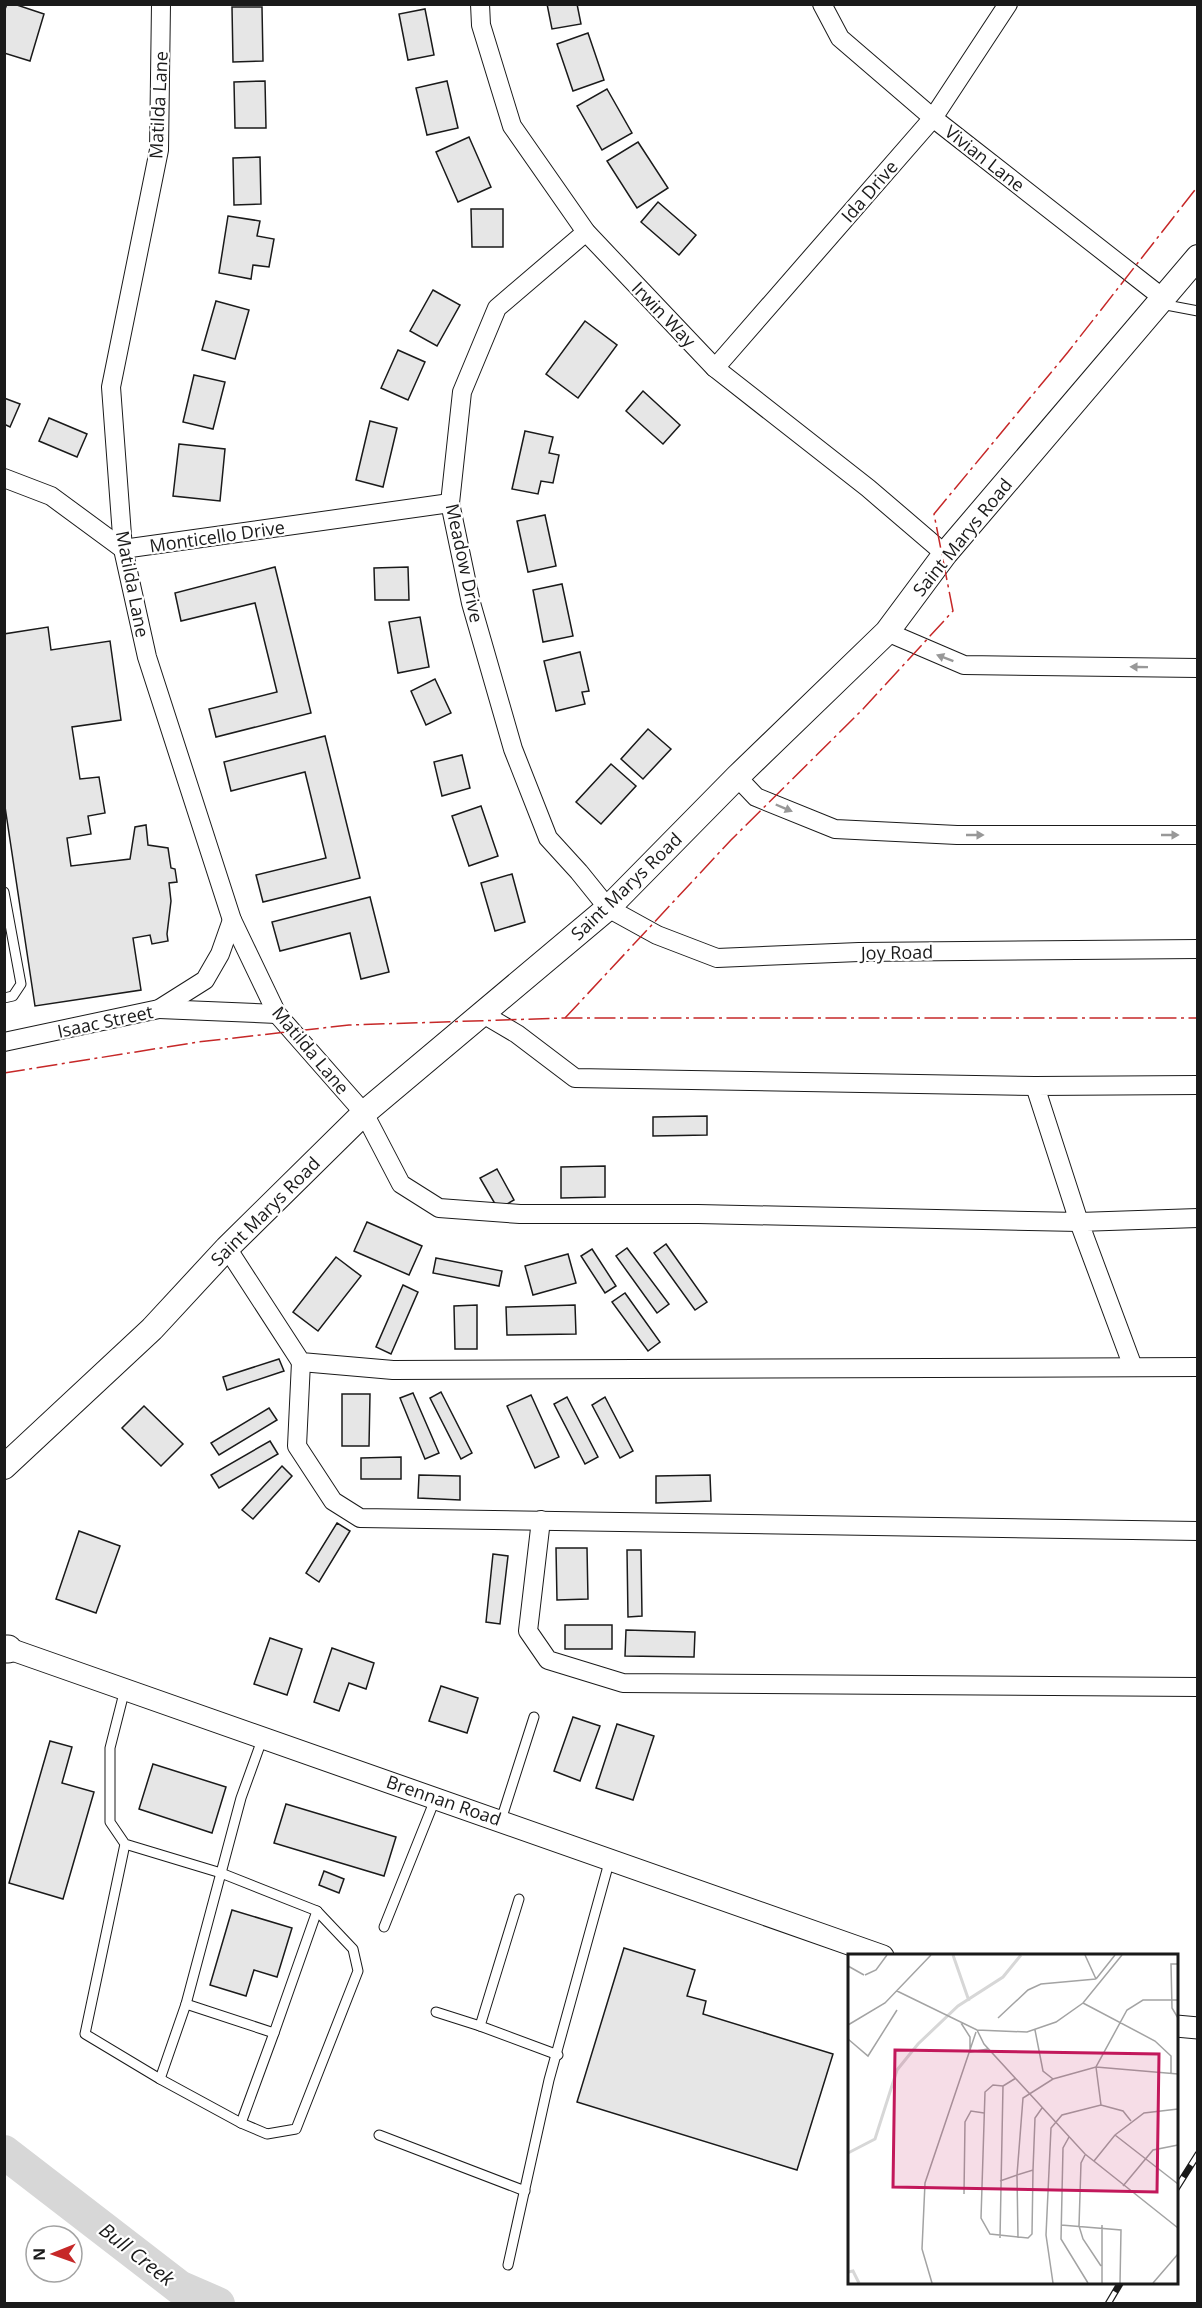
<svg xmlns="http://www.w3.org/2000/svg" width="1202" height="2308" viewBox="0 0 1202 2308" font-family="'Open Sans',sans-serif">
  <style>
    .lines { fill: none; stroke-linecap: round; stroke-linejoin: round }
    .river { stroke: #d7d7d7; stroke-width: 34 }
    .building { fill: #e6e6e6; stroke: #1a1a1a; stroke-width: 1.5 }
    .service-casing { stroke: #1a1a1a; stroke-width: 11 }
    .minor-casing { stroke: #1a1a1a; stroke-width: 20 }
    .tertiary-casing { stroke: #1a1a1a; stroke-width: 23 }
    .secondary-casing { stroke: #1a1a1a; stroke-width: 26 }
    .primary-casing { stroke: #1a1a1a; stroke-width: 29 }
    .service { stroke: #fff; stroke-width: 9 }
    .minor { stroke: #fff; stroke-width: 18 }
    .tertiary { stroke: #fff; stroke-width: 21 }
    .secondary { stroke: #fff; stroke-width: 24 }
    .primary { stroke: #fff; stroke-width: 27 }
    .rail-casing { stroke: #1a1a1a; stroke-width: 7 }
    .rail { stroke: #fff; stroke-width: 4.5; stroke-dasharray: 14; stroke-linecap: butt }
    .power { stroke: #c62828; stroke-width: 1.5; stroke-dasharray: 21 4.5 3 4.5; stroke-linecap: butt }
    .oneway { fill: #989898 }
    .labels { text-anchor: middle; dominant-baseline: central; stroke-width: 4.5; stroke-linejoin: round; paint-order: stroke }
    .street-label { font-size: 18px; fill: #1a1a1a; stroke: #fff }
    .water-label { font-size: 20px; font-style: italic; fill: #1a1a1a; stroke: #fff }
    .inset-river { fill: none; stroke: #d7d7d7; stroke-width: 3 }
    .inset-road { fill: none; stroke: #a3a3a3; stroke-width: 1.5 }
    .view { fill: #c2185b; fill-opacity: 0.15; stroke: #c2185b; stroke-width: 3 }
    .inset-edge { fill: none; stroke: #1a1a1a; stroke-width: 3 }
  </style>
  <rect width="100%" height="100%" fill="#fff"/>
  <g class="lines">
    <path class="river" d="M4,2152L179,2287L218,2304"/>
  </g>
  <g class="building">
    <path d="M7,4H14L44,14L30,61L4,53V12Z"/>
    <path d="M547,4H577L581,24L552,29Z"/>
    <path d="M232,7H262L263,61L233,62Z"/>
    <path d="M425,9L434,55L408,60L399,14Z"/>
    <path d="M588,33L604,80L573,91L557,44Z"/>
    <path d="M265,81L266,128H235L234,82Z"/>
    <path d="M447,81L458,128L427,135L416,88Z"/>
    <path d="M607,89L632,133L602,150L577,106Z"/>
    <path d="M469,137L491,187L458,202L436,152Z"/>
    <path d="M638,142L668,188L637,208L607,161Z"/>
    <path d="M260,157L261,204L234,205L233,158Z"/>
    <path d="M658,202L696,235L679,255L641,222Z"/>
    <path d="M471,209H503V247H472Z"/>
    <path d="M228,216L260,221L257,236L274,239L269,267L253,265L251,279L219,273Z"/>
    <path d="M433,290L460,305L437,346L410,331Z"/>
    <path d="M216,301L249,310L235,359L202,350Z"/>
    <path d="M585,321L617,345L578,398L546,374Z"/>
    <path d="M398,350L425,362L408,400L381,388Z"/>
    <path d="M194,375L225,382L213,429L183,422Z"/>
    <path d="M643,391L680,425L663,444L626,411Z"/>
    <path d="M4,398L20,404L10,427L4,424Z"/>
    <path d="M49,418L87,434L77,457L39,441Z"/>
    <path d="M370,421L397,428L383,487L356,480Z"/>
    <path d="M525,431L553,437L549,453L559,455L553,483L541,481L538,494L512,489Z"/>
    <path d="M179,444L225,449L220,501L173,496Z"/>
    <path d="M545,515L556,566L528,572L517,521Z"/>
    <path d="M275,567L311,713L216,737L209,709L277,692L255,603L181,621L175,593Z"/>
    <path d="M408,567L409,600H375L374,568Z"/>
    <path d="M562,584L573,636L543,642L533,590Z"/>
    <path d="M420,617L429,667L398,673L389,622Z"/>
    <path d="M48,627L51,650L110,641L121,720L72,727L80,779L99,777L105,813L88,816L91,834L67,838L71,866L130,859L135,827L146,825L148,845L168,848L171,868L175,869L177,882L169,883L171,901L167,934L168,941L152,944L150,935L133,938L141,990L35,1006L4,800V634Z"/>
    <path d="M580,652L589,691L582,692L585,704L556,711L544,661Z"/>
    <path d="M435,679L451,713L426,725L411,691Z"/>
    <path d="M648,729L671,749L643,779L621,759Z"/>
    <path d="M325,736L360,878L263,902L256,875L326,858L305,772L231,791L224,762Z"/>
    <path d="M462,755L470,788L442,796L434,762Z"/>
    <path d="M611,764L636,786L601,824L576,802Z"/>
    <path d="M481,806L498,856L469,866L452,816Z"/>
    <path d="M512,874L525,922L495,931L481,883Z"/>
    <path d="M370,897L389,972L361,979L350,933L280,951L272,922Z"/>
    <path d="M707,1116V1135L653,1136V1117Z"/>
    <path d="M605,1166V1197L561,1198V1167Z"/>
    <path d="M497,1169L514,1200L498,1209L480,1178Z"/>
    <path d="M367,1222L422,1246L409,1275L354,1251Z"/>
    <path d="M666,1244L707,1302L695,1310L654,1253Z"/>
    <path d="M627,1248L669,1304L657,1313L616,1256Z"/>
    <path d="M592,1249L616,1286L605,1293L581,1256Z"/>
    <path d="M568,1254L576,1283L533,1295L525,1266Z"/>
    <path d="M336,1257L361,1276L318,1331L293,1312Z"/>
    <path d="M436,1258L502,1271L499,1286L433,1273Z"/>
    <path d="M403,1285L418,1292L391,1354L376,1347Z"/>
    <path d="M625,1293L660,1342L648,1351L612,1302Z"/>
    <path d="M477,1305V1349H455L454,1306Z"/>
    <path d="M575,1305L576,1334L507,1335L506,1307Z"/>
    <path d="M279,1359L284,1371L227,1390L223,1377Z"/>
    <path d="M441,1392L472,1453L461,1459L430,1398Z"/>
    <path d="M413,1393L439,1453L425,1459L400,1398Z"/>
    <path d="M342,1394H370L369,1446H342Z"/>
    <path d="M531,1395L559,1457L535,1468L507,1406Z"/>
    <path d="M567,1397L598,1457L585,1464L554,1404Z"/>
    <path d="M605,1397L633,1451L620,1458L592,1405Z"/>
    <path d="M144,1406L183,1444L161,1466L122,1428Z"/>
    <path d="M269,1408L277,1420L219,1455L211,1443Z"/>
    <path d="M270,1441L278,1454L219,1488L211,1475Z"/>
    <path d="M401,1457V1479H361V1458Z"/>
    <path d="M282,1466L292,1476L253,1519L242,1510Z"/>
    <path d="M419,1475L460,1476V1500L418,1498Z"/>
    <path d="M710,1475L711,1501L656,1503V1476Z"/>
    <path d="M337,1523L350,1531L319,1582L306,1573Z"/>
    <path d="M79,1531L120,1546L96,1613L56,1599Z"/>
    <path d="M556,1548H587L588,1599L557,1600Z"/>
    <path d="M627,1550H641L642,1616L628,1617Z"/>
    <path d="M493,1554L508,1556L500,1624L486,1622Z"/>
    <rect x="565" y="1625" width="47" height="24"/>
    <path d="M626,1630L695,1632L694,1657L625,1656Z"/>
    <path d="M270,1638L302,1649L287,1695L254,1684Z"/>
    <path d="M332,1648L374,1663L366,1689L349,1683L339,1711L314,1702Z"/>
    <path d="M441,1686L478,1698L467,1733L429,1721Z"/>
    <path d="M573,1717L600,1726L580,1781L554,1771Z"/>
    <path d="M617,1724L654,1736L633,1800L596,1788Z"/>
    <path d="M50,1741L72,1747L62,1783L94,1792L63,1899L9,1883Z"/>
    <path d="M153,1764L226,1787L212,1833L139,1809Z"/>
    <path d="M286,1804L396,1837L384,1876L274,1843Z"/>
    <path d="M324,1871L344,1879L339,1893L319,1885Z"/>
    <path d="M232,1910L292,1928L277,1977L254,1970L246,1996L210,1985Z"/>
    <path d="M624,1948L695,1970L687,1996L706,2001L703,2014L833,2054L797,2170L577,2102Z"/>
  </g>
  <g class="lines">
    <defs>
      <g id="service">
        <path d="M1161,304L1198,311"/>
        <path d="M4,892L21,984L13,996L4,998"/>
        <path d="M501,1820L534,1717"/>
        <path d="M125,1844L85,2034L160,2079L186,2004L274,2033L317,1911L221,1873L125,1844L110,1822V1748L125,1689"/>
        <path d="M519,1899L480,2026L558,2055"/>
        <path d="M384,1927L436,1797"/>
        <path d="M186,2004L241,1798L263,1737"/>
        <path d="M436,2012L480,2026"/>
        <path d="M160,2079L241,2123L267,2134L296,2129L358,1971L353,1949L317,1911"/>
        <path d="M241,2123L274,2033"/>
        <path d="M379,2135L525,2191"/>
        <path d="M508,2265L549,2080L610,1859"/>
      </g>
      <g id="minor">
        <path d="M161,4L159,150L111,387L123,549L147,657L232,920L277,1014L364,1113L401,1184L439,1208L520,1214H698L1079,1222L1035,1086L1198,1085"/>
        <path d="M480,4L481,25L512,126L586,232L715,368L868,488L945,554"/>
        <path d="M822,4L840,38L933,118L1163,298"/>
        <path d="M586,232L497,308L462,392L450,503L471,603L513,749L548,838L579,872L608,908L657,935L717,958L859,952L1198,949"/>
        <path d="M715,368L933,118L1008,4"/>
        <path d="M4,478L51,496L123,549L450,503"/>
        <path d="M887,632L964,665L1198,668"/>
        <path d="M737,777L756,797L835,829L957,835H1198"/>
        <path d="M159,1009L277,1014"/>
        <path d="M483,1014L517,1034L575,1078L1035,1086"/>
        <path d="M4,1042L159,1009L205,980L220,954L232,920"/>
        <path d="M227,1248L301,1362L393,1370L1198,1367"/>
        <path d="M301,1362L297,1446L333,1501L360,1518L1198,1531"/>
        <path d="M1133,1367L1079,1222L1198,1218"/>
        <path d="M541,1520L528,1631L548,1660L623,1683L1198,1687"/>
      </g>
      <g id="tertiary">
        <path d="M4,1647L883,1956"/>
        <path d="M1176,2026L1198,2028"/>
      </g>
      <path id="secondary" d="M4,1467L152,1329L227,1248L364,1113L608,908L737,777L887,632L945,554L1198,257"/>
      <path id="primary" d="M4,1649H8"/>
    </defs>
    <use href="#service" class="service-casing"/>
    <use href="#minor" class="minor-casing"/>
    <use href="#tertiary" class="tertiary-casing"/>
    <use href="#secondary" class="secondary-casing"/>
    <use href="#primary" class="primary-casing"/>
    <use href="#service" class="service"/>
    <use href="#minor" class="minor"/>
    <use href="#tertiary" class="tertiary"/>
    <use href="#secondary" class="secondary"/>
    <use href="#primary" class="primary"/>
    <defs>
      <g id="rail">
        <path d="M1176,2189L1198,2154"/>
        <path d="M1108,2304L1121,2282"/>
      </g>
    </defs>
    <use href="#rail" class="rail-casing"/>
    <use href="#rail" class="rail"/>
    <g class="power">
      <path d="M565,1018L731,840L863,709L953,611L934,514L1068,352L1198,186"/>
      <path d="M4,1073L198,1042L349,1025L565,1018H1198"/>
    </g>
  </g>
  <defs><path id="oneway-solid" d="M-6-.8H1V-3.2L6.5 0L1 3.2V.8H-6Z" transform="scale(1.5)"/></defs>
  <g class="oneway">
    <use href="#oneway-solid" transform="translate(945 658) rotate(-159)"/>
    <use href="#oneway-solid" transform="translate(1139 667) rotate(-179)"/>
    <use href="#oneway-solid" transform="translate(784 808) rotate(23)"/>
    <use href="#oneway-solid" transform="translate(975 835)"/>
    <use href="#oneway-solid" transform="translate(1170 835)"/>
  </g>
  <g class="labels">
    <g class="street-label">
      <text transform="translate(158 105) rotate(-87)">Matilda Lane</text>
      <text transform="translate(985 158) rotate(38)">Vivian Lane</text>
      <text transform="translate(869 191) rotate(-49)">Ida Drive</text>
      <text transform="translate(664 314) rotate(46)">Irwin Way</text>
      <text transform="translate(217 536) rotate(-8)">Monticello Drive</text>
      <text transform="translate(962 537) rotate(-51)">Saint Marys Road</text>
      <text transform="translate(465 563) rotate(78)">Meadow Drive</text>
      <text transform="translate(133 584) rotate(79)">Matilda Lane</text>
      <text transform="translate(626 886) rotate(-44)">Saint Marys Road</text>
      <text transform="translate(897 952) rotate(-1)">Joy Road</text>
      <text transform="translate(105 1021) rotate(-12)">Isaac Street</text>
      <text transform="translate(311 1050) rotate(50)">Matilda Lane</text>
      <text transform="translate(265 1211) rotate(-45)">Saint Marys Road</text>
      <text transform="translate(444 1800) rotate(19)">Brennan Road</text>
    </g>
    <g class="water-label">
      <text transform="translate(137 2254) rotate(38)">Bull Creek</text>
    </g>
  </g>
  <g transform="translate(848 1954)">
    <rect width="330" height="330" fill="#fff"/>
    <path class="inset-river" d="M105,1L121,47M0,199L27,185L49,116L70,90L110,52L155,23L173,1M0,318L5,317L11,329"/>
    <path class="inset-road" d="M237,1L248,25M330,10H323L324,54L330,64M0,12L16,21M17,21L28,16L39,1M248,25L267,1M49,37L129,76L179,78L208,68L235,49L274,1M235,49L307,87L323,102V119M150,64L180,36L193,30L248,25M113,69L122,83V98L140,95M0,71L37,49L83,1M129,76L136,90L237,200L330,274M187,76L195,117L205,125M0,85L20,102L49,56M155,132L145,131L137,138L133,264L142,280L180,284L184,280L185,216L169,221L175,144L205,125L248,113L330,120M253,151L248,113L279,56L295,46H330M267,181L330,230M221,183L215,194L213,285L240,329M237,201L233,209L231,272L235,285L253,312M246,207L267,181L296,159L330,155M185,216L187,164L194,154M152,227L169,221L170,284M275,232L305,196L330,191M116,240L117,168L123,157L136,159M213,271L273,276L272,329M152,284L155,132L168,124M84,329L74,295L77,229L128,78M205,329L198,281L203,174L214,161L253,151L275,157L283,167M254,329V271M305,329L330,300"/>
    <path class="view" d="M47,96L311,100L309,238L45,233Z"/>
    <rect width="330" height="330" class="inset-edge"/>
  </g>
  <rect width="1202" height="2308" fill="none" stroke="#1a1a1a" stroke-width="12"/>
  <g transform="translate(54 2254) rotate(269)"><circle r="28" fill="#ffffff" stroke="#a3a3a3" stroke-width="1.5"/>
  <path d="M0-4.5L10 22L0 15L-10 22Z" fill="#c62828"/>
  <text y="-9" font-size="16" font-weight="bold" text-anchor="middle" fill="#1a1a1a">N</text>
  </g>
</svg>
